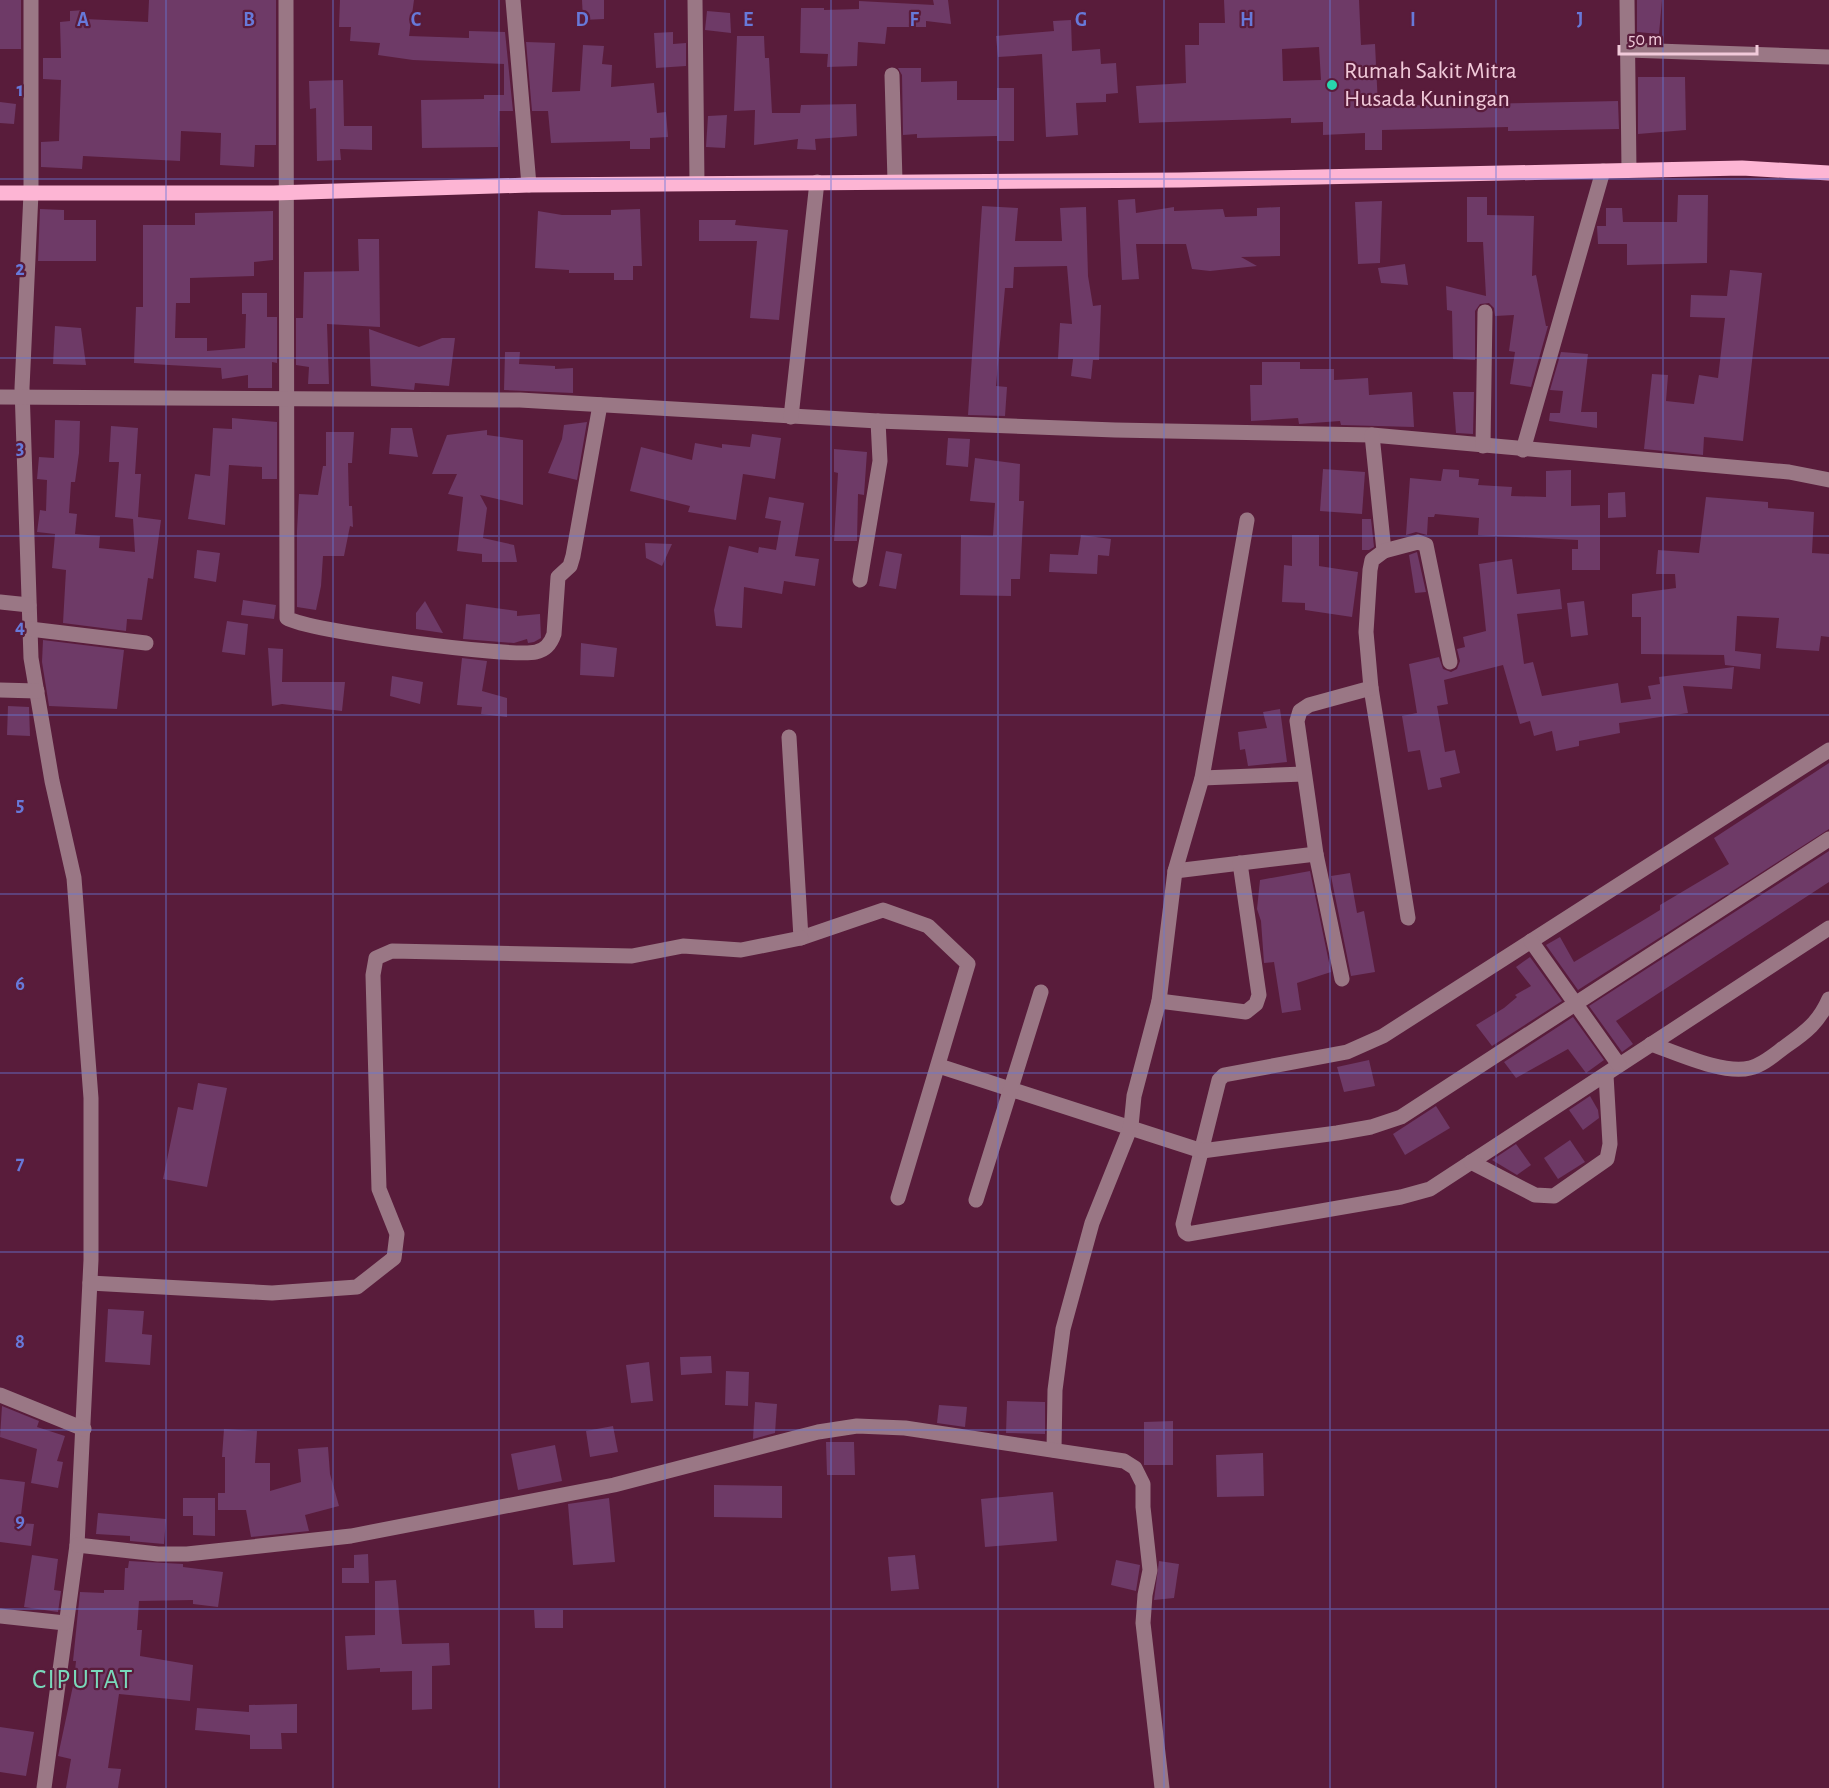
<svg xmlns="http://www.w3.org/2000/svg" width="1829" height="1788" viewBox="0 0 1829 1788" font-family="'Alegreya Sans',sans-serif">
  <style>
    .building { fill: #6e3a67; fill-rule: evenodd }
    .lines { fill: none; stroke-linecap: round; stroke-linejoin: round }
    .minor { stroke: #9a7785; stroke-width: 15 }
    .major { stroke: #fdb5d4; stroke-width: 15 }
    .grid { fill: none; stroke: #6779d9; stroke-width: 1.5; stroke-opacity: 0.55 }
    .poi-dot { fill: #28d5ad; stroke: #591c3b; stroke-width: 2 }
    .labels { text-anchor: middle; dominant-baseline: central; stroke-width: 4.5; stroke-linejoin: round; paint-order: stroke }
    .poi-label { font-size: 24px; fill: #f1cada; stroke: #591c3b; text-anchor: start }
    .quarter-label { font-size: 27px; letter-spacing: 1.5px; fill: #79d8bb; stroke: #591c3b }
    .grid-label { font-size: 20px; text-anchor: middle; font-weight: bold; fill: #6779d9; stroke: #591c3b; stroke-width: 4.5; stroke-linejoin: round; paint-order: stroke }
  </style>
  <rect width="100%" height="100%" fill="#591c3b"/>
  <g class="building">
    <rect x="0" y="0" width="21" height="49"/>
    <path d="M149,0H276V145H255L254,167L220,165L221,133L181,131L180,161L83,156L82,169L41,167V142L59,141L61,80L43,79V58H61L60,22L70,21V11L85,10V19L148,22Z"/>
    <path d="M340,0H414L409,36L469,38V31L505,32L513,111H499L498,147L422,148L421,100L484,99V95H504V64L413,60L378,55L380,43L350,41L351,27H339Z"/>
    <path d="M582,0H604V19L583,20Z"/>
    <path d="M933,0H948L951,24L926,21V27H887L885,44L858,42L857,66L827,67L828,54L800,53L801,8H824V10L859,9V1L934,5Z"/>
    <path d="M1224,0H1359L1361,45L1375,44L1378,106L1618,101L1619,129L1508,131V127L1382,130V150H1365V133L1323,135V122L1291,123V118L1139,123L1136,86L1186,83L1185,45H1199V23H1225ZM1319,47L1321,80L1283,81L1282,49Z"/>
    <path d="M1637,0H1662L1659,34L1637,32Z"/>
    <path d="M707,11L730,13L731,33L705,30Z"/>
    <path d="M1071,20L1072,51L1100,49L1101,64L1116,63L1118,93L1106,94V102L1076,103L1078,135L1046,137L1042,54L998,57L996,36L1054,31L1053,21Z"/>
    <path d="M673,32V44L686,43V66L656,68L654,33Z"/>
    <path d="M737,36H764L765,58H769L772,113H800L801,105L856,104L857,136L815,139L816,150L797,149L798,139L754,145L755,110L734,111Z"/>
    <path d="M526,42L555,43L552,92L580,91L583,45L604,46L602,64L612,65L611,87L654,83L657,113L666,112L668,137L650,138V149H630V141L551,143L548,111H532Z"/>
    <path d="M898,68H921V82L957,81V100H997V88H1014V141H997V136L917,138V134L903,135L902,75Z"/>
    <path d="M1638,77H1685L1686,130L1638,134Z"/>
    <path d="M343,80L344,126H372V150L340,149L341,160L317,161L316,108L310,109L309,81Z"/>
    <path d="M0,102L16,104L14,124L0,123Z"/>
    <path d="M727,115L725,148L706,147L708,116Z"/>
    <path d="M1678,195H1708L1707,263L1627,265V244H1598L1597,226H1606V208H1622L1623,222H1677Z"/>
    <path d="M1467,197H1487V215L1534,216L1532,276L1536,275L1546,326H1548L1531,387L1510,384L1515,352L1509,351L1514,315L1495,316L1494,308L1489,303L1480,304L1475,311V360L1453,359L1452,311L1447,310L1446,286L1486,296L1483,242H1467Z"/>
    <path d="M1135,199L1136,213L1174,207V211L1223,209L1225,217L1257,216V208L1280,207V256L1241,257L1257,266L1210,271L1192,269L1186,244H1136L1139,279L1122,280L1118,200Z"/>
    <path d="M1382,201L1380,263L1358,264L1355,202Z"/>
    <path d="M982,206L1018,208L1015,241H1062L1060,208L1086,207L1088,276L1093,306L1101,305L1099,360H1093L1091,379L1071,376L1073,359H1058L1060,323L1072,324L1067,266L1014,267L1013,288H1005L996,386L1007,387L1005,416L968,415Z"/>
    <path d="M40,209L64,210V220H96V261H38Z"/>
    <path d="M640,209L642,266H633V280H614V273H569V270L535,268L538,211L562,215H611V210Z"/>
    <path d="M273,211V260L254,262V276L190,278V303H176L175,338H207V351L245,348L246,314H242V293H267V317H277V363L272,362V388H248V375L222,379L221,368L134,363L136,307H143V225H195V213Z"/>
    <path d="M699,220H736L735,225L788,230L779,320L750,318L757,241H699Z"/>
    <path d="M358,239H379L380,327L327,324L329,384H308L309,367L296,365V318H303L304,272L359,271Z"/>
    <path d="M1405,264L1408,285L1381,283L1378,268Z"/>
    <path d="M1730,270L1762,273L1743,441L1704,437L1703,455L1644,449L1652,374L1668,375L1666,401L1694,404L1699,375L1718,378L1725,318L1690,317L1691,295L1727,296Z"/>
    <path d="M55,326L81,328L86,365L53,364Z"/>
    <path d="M369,329L419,347L442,338H455L449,386L415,383L414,390L371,386Z"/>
    <path d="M505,352H520L519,364L555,366V369L573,368V393L504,390Z"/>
    <path d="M1561,352L1588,354L1581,412H1597V428L1549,421L1550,413H1560L1563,391L1550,390Z"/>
    <path d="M1262,362H1300V369H1334V380L1368,378L1369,395L1412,392L1414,427L1341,425L1340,421L1299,424L1298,418L1251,421L1250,385H1262Z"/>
    <path d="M1453,392H1474L1473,434L1456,433Z"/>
    <path d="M232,418L277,422V479H262V467L229,465L225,525L188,519L195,474L210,476L213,428L232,429Z"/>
    <path d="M55,420L80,421L79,453L75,482H71L69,513L77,514L75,534L100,536L99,548L135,552L133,519L115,517L119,462H109L111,426L138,428L135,474H141L138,517L161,520L153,579L148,578L142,620L127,619L126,631L63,623L66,570L52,568L55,534L37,532L40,510L46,511L47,480L37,479L39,457L54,458Z"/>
    <path d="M587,422L577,480L548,473L562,439L564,425Z"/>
    <path d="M391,428H412L418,457L389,454Z"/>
    <path d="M487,430V435L523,440V505L480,495L487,508L483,538L514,545L517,562H482V554L457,551L463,497L448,494L457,474H432L447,435Z"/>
    <path d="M326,432H354L352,463H348L349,506H352L353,527L350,526L344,556H323L321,586L316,610L297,607V530L299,494L318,495L323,466H326Z"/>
    <path d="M752,434L781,438L775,479L743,474L736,520L688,512L690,506L630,491L641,447L692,460L695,443L722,448V444L750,447Z"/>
    <path d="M948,438L970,439L968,467L946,465Z"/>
    <path d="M834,449L867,452L864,495L858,494L857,541H834L838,473L834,472Z"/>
    <path d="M975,458L1020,464L1019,501H1024L1020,579H1011V596L960,595L961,535L993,536L995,503L970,501Z"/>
    <path d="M1323,469L1365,472L1362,514L1320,511Z"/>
    <path d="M1443,469L1459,470V477L1479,479L1478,485L1512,487L1511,496L1546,497V471L1571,470V506L1600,505V570H1572V549H1578V540L1478,535L1479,518L1435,514L1434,517H1428L1427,535L1416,532L1406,535L1410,478L1441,481Z"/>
    <path d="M1625,492L1626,517L1608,518V493Z"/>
    <path d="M769,497L804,503L795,556L819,559L815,586L784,581L782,594L744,587L742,628L716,626L714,610L729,546L758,553L759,547L776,550L781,521L765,518Z"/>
    <path d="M1706,497L1768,502V508L1814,512L1812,553L1829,554V637L1821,636L1819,651L1776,648L1779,618L1737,616L1735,651L1761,654L1760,669L1725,665L1724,655L1641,654V617H1632V594L1676,588L1675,574H1656L1658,550L1699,553Z"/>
    <path d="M1362,519H1371L1374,547L1369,550H1362Z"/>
    <path d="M1081,535L1111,539L1109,556L1098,555L1097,574L1049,572L1050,554L1078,555Z"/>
    <path d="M1292,535H1319V566L1358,572L1352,617L1305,610V603L1282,602L1284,565L1292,566Z"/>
    <path d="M645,543L672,544L662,566L646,558Z"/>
    <path d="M197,550L220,553L216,582L194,578Z"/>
    <path d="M886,551L902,554L896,589L879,586Z"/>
    <path d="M1417,552L1426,592L1415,593L1409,555Z"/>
    <path d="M1512,559L1517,594L1560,589L1562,609L1517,614L1524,664L1533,662L1542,696L1618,683L1621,703L1651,699L1648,686L1660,684L1659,677L1734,667L1732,689L1683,686L1688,713L1619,723L1620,733L1579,741V746L1556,751L1552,731L1534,736L1530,721L1520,724L1503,665L1444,680L1448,704L1437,706L1445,752L1455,750L1460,773L1440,778L1442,787L1428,790L1420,750L1408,752L1402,716L1417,713L1409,664L1439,657L1443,669L1451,672L1457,669L1460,661L1457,649L1465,647L1463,637L1486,631L1479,564Z"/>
    <path d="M243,600L276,605L274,619L241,615Z"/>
    <path d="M425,601L443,633L416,629V613Z"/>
    <path d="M1584,601L1588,635L1571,637L1567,603Z"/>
    <path d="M466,604L517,611V616L540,614L541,638L534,642L528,643L527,639L514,643L463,639Z"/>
    <path d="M227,621L248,624L245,655L222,652Z"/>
    <path d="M43,640L124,650L117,709L49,706L42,662Z"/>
    <path d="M581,643L617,648L614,677L580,675Z"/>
    <path d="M268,648L283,649L282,682H345L342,711L282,704L272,706Z"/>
    <path d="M462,658L487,661L482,691L507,698V717L481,714L482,707L457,705Z"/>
    <path d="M392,676L423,682L420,704L390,696Z"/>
    <path d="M8,706L29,707L30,736L7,735Z"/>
    <path d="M1280,709L1287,762L1248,766L1245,749L1240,750L1238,732L1267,728L1263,712Z"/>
    <path d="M1829,763V829L1578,990L1546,945L1560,937L1574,962L1647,918L1660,910V905L1729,864L1714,838Z"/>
    <path d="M1829,851V882L1616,1021L1633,1044L1622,1052L1589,1006Z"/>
    <path d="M1310,871L1331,972L1297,983L1301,1010L1282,1013L1274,962L1264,963L1261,921L1257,909L1260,880Z"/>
    <path d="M1350,873L1357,913L1364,911L1375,972L1351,976L1331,876Z"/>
    <path d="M1530,957L1562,1001L1492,1046L1476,1025L1504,1008L1517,997L1515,995L1531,986L1516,967Z"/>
    <path d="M1573,1017L1604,1060L1586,1073L1568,1049L1516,1078L1504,1062Z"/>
    <path d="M1369,1060L1375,1086L1344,1092L1337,1067Z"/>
    <path d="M198,1083L227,1088L207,1187L163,1179L178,1107L193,1110Z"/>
    <path d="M1590,1096L1598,1110L1599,1118L1583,1130L1569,1110Z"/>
    <path d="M1436,1106L1450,1128L1405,1155L1393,1134Z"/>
    <path d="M1570,1140L1585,1162L1558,1179L1544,1158Z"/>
    <path d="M1516,1144L1531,1165L1517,1175L1492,1160Z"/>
    <path d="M108,1309L144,1311L142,1334L152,1335L150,1365L105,1362Z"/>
    <path d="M711,1356L712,1373L681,1375L680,1357Z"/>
    <path d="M649,1362L653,1401L631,1403L626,1365Z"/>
    <path d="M726,1371L749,1372L748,1406L725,1405Z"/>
    <path d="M1007,1401L1045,1402V1434L1006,1433Z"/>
    <path d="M755,1402L777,1404L775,1433L753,1439Z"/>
    <path d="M939,1405L967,1407L965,1427L937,1423Z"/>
    <path d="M2,1406L39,1421L37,1427L65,1436L57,1461L63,1462L58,1488L31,1483L37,1449L0,1437Z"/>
    <path d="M1173,1421V1465H1144V1422Z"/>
    <path d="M613,1426L618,1452L590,1457L586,1431Z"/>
    <path d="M224,1429L257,1431L255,1463H270V1491L301,1482L298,1449L328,1447L330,1474L339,1506L305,1515L309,1531L251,1537L246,1510H218V1493H225V1457H222Z"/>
    <path d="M826,1442H854L855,1475H827Z"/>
    <path d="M555,1445L562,1481L518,1490L511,1454Z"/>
    <path d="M1263,1453L1264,1496L1217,1497L1216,1455Z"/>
    <path d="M0,1479L25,1482L20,1523L34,1524L31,1546L0,1542Z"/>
    <path d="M714,1485L782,1486V1518L714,1517Z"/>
    <path d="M1053,1492L1057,1541L985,1547L981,1499Z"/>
    <path d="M183,1498H215V1536L193,1535V1516H183Z"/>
    <path d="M609,1498L615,1562L573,1565L568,1504Z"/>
    <path d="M98,1513L166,1519L164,1544L130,1541V1536L96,1534Z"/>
    <path d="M368,1554L369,1583H342V1568H354V1555Z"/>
    <path d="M32,1555L58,1559L54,1590L61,1591L58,1612L24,1607Z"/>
    <path d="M915,1555L919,1589L891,1591L888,1557Z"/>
    <path d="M1116,1560L1140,1565L1136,1591L1111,1585Z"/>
    <path d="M129,1561L183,1564V1567L223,1572L218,1607L193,1604V1600L139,1601L137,1630H142L140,1656L193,1665L190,1701L119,1694L108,1768L121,1769L118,1788H66L71,1759L58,1756L74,1681L76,1661H73L80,1592L104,1593V1590H124L125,1568H128Z"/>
    <path d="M1159,1561L1179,1564L1174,1598L1154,1600Z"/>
    <path d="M396,1580L402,1644L449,1643L450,1665L432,1666V1709L412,1710V1671L380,1672V1668L347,1670L345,1636L375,1635V1581Z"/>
    <path d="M534,1610H563V1628H535Z"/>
    <path d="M297,1704V1733H281L282,1749H250V1735L195,1730L197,1708L249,1712V1705Z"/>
    <path d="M0,1727L34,1732L26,1776L0,1772Z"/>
  </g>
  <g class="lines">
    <g class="minor">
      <path d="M31,0V193L22,388L31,658L52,781L74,878L91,1098V1260L77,1545L44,1788"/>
      <path d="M286,0L287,618C307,631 509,658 536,652C546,650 551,643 554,634L558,577L570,566L573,556L600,405"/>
      <path d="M513,0L529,185"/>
      <path d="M695,0L697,183"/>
      <path d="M1627,0L1629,170"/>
      <path d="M1628,50L1829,57"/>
      <path d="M892,75L895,181"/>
      <path d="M0,397L520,400L878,421L1115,430L1372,435L1789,472L1829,480"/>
      <path d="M791,417L817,182"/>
      <path d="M1372,435L1384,551L1372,560L1370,570L1366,632L1371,688L1408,918"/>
      <path d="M1483,446L1485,312"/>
      <path d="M1523,450L1603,171"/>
      <path d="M1384,551L1418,542L1426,545L1450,662"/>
      <path d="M860,580L880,461L878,421"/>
      <path d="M0,602L29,605"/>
      <path d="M30,629L146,643"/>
      <path d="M0,690L37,691"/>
      <path d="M789,737L801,938L883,910L928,926L968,964L898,1198"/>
      <path d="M1829,750L1383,1036L1347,1052L1224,1075L1219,1080L1183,1224L1185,1232L1188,1234L1401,1197L1430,1189L1829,928"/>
      <path d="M1202,778L1304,774"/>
      <path d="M1175,871L1316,854"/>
      <path d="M1531,941L1619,1065"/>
      <path d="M1342,979L1316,854L1297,721L1300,711L1309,705L1371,688"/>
      <path d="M1159,1001L1246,1012L1256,1004L1259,995L1240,863"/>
      <path d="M1651,1044C1677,1053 1724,1075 1750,1068C1763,1065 1775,1054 1786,1046C1806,1032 1819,1022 1829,999"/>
      <path d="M939,1066L1202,1151L1337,1133L1371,1127L1401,1117L1829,839"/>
      <path d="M1471,1162L1535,1195L1554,1196L1607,1159L1610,1144L1606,1075"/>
      <path d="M976,1200L1041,992"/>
      <path d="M90,1283L272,1293L357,1287L394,1258L397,1234L379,1189L373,975L376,958L392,951L632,956L683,946L741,950L801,938"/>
      <path d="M0,1395L84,1429"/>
      <path d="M1054,1450L1055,1390L1063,1329L1092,1223L1131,1126L1134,1096L1159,1001L1175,871L1202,778L1247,520"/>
      <path d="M77,1545L158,1554H187L351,1536L614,1485L818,1432L857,1426L905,1428L1124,1461L1135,1468L1143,1484V1507L1150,1570L1145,1595L1143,1623L1162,1788"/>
      <path d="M0,1616L65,1623"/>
    </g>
    <path class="major" d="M0,193H274L529,185L1181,180L1742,168L1829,173"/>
  </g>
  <path class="grid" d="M166,0V1788M333,0V1788M499,0V1788M665,0V1788M831,0V1788M998,0V1788M1164,0V1788M1330,0V1788M1496,0V1788M1663,0V1788M0,179H1829M0,358H1829M0,536H1829M0,715H1829M0,894H1829M0,1073H1829M0,1252H1829M0,1430H1829M0,1609H1829"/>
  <circle class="poi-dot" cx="1332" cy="85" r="6"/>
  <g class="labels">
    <g class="poi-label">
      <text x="1344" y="71">Rumah Sakit Mitra<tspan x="1344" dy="28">Husada Kuningan</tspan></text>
    </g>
    <g class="quarter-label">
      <text x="83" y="1679">CIPUTAT</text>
    </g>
  </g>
  <g class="grid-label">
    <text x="83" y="26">A</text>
    <text x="249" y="26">B</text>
    <text x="416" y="26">C</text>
    <text x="582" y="26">D</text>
    <text x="748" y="26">E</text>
    <text x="914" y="26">F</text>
    <text x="1081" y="26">G</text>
    <text x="1247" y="26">H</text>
    <text x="1413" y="26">I</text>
    <text x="1580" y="26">J</text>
    <text x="20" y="96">1</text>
    <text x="20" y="275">2</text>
    <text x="20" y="454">3</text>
    <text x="20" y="633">4</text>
    <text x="20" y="811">5</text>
    <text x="20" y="990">6</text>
    <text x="20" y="1169">7</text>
    <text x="20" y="1348">8</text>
    <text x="20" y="1527">9</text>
  </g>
  <path d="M1619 45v9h138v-9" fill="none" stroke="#f1cada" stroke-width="3"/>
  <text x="1628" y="45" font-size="18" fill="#f1cada" stroke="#591c3b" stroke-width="4.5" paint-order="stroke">50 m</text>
</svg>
